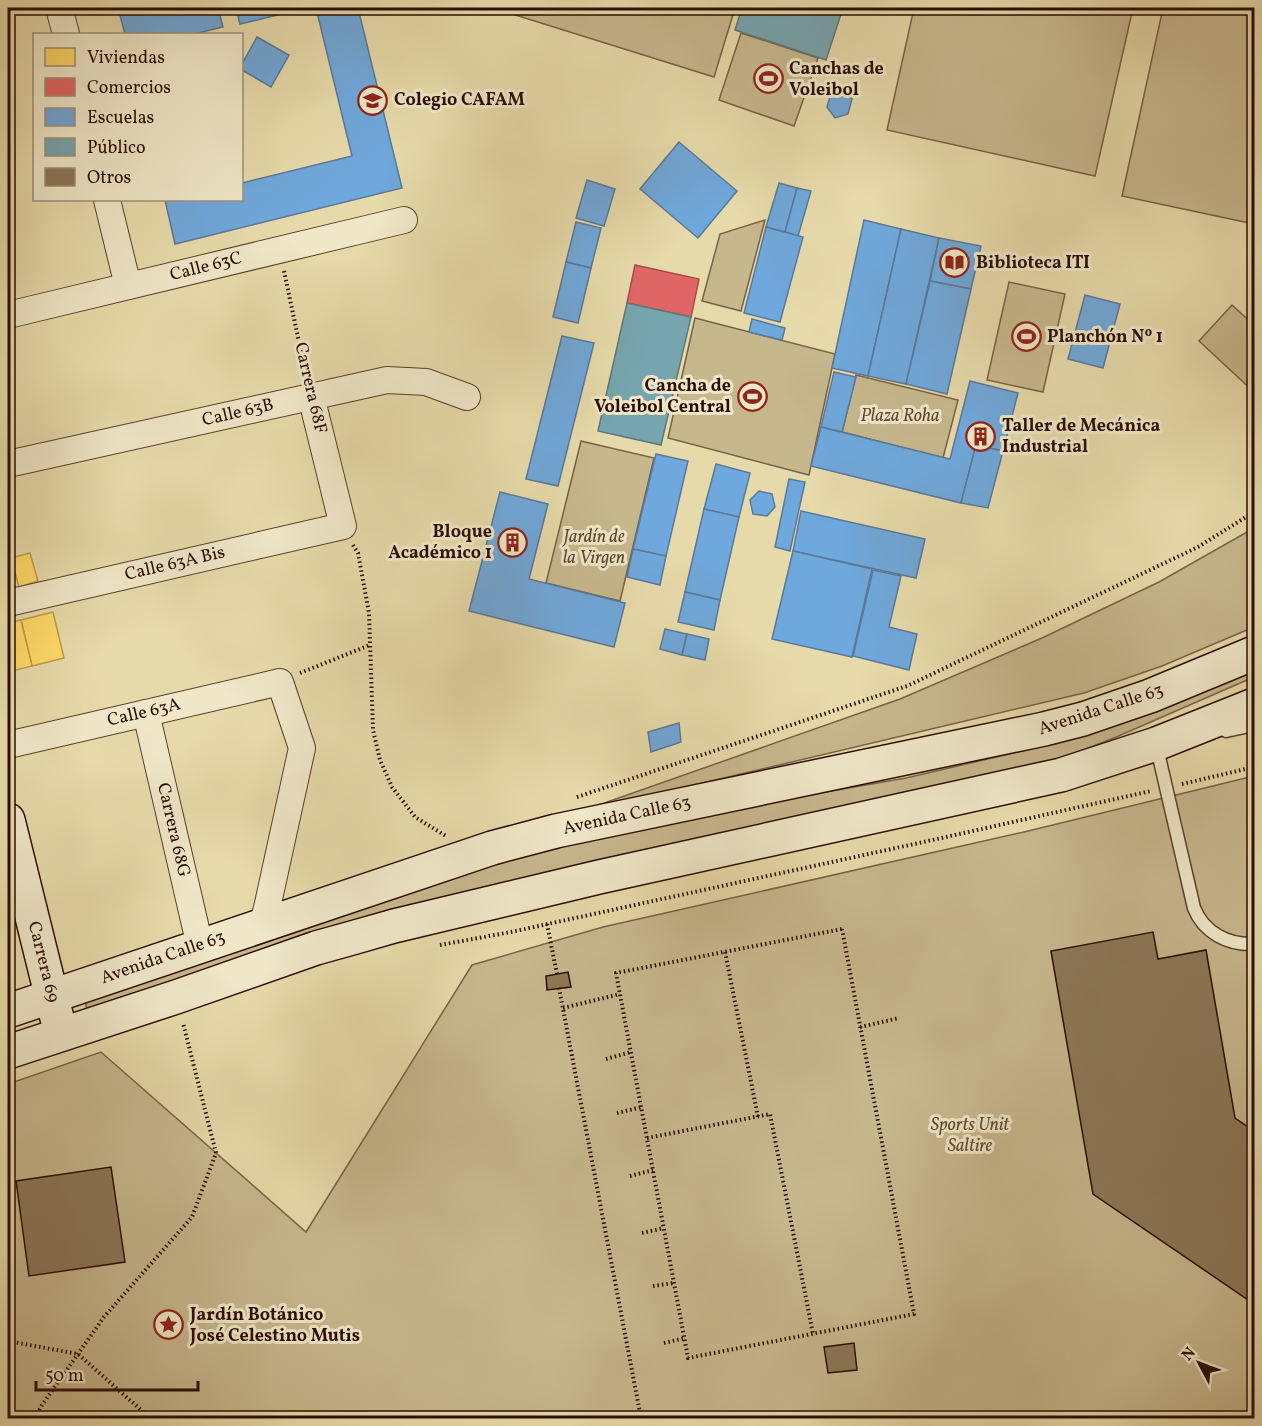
<svg xmlns="http://www.w3.org/2000/svg" width="1262" height="1426" viewBox="0 0 1262 1426" font-family="Vollkorn,serif">
  <style>
    .green { fill: #c7b78d; stroke: #786246; stroke-width: 1.5 }
    .homes { fill: #ffd966; stroke: #bf9c47; stroke-width: 1.5 }
    .shops { fill: #e06666; stroke: #a94b47; stroke-width: 1.5 }
    .schools { fill: #6fa8dc; stroke: #5a799a; stroke-width: 1.5 }
    .public { fill: #76a5af; stroke: #5f777a; stroke-width: 1.5 }
    .building { fill: #8c7758; stroke: #2a0c00; stroke-width: 1.5 }
    .lines { fill: none; stroke-linecap: round; stroke-linejoin: round }
    .lane-casing { stroke: #59402a; stroke-width: 15 }
    .street-casing { stroke: #59402a; stroke-width: 28 }
    .secondary-casing { stroke: #2a0c00; stroke-width: 36 }
    .path { stroke: #2a0c00; stroke-width: 4; stroke-dasharray: 1.5 3; stroke-linecap: butt }
    .lane { stroke: #efe7c8; stroke-width: 12 }
    .street { stroke: #efe7c8; stroke-width: 26 }
    .secondary { stroke: #efe7c8; stroke-width: 33 }
    .labels { text-anchor: middle; dominant-baseline: central; stroke-width: 6; stroke-linejoin: round; paint-order: stroke }
    .poi-label { font-size: 18px; font-weight: bold; fill: #2a0c00; stroke: #efe7c8; text-anchor: start }
    .street-label { font-size: 18px; fill: #2a0c00; stroke: #efe7c8 }
    .park-label { font-size: 18px; font-style: italic; fill: #614831; stroke: #efe7c8 }
  </style>
  <rect width="100%" height="100%" fill="#e7daaa"/>
  <filter id="stains"><feTurbulence type="fractalNoise" baseFrequency=".00333" numOctaves="4"/><feColorMatrix values="0 0 0 0 .2 0 0 0 0 .09 0 0 0 0 .02 0 0 0 .5 -.17"/></filter>
  <radialGradient id="worn" r=".72"><stop offset=".6" stop-color="#630" stop-opacity="0"/><stop offset="1" stop-color="#630" stop-opacity=".3"/></radialGradient>
  <g class="green">
    <path d="M511,8H735L714,77L509,13Z"/>
    <path d="M914,8H1133L1095,176L887,130Z"/>
    <path d="M1163,8H1254V224L1122,196Z"/>
    <path d="M741,33L818,58L794,126L719,100Z"/>
    <path d="M765,220L741,311L702,301L720,234Z"/>
    <path d="M1009,282L1065,294L1043,392L987,380Z"/>
    <path d="M1232,305L1254,325V392L1199,341Z"/>
    <path d="M695,318L835,354L809,475L668,438Z"/>
    <path d="M856,375L958,400L943,458L842,432Z"/>
    <path d="M581,441L654,458L620,601L546,583Z"/>
    <path d="M1254,528V627L1162,666L1084,693L576,813L900,699L1042,638L1159,582Z"/>
    <path d="M1254,668V677L1114,738L1050,763L88,1012L84,999L505,857L698,814L906,778L1048,745Z"/>
    <path d="M1254,776V1418H8V1084L101,1052L306,1232L472,965L603,927L1024,832Z"/>
  </g>
  <g class="homes">
    <path d="M30,553L38,581L19,587L11,558Z"/>
    <path d="M53,612L64,658L32,666L21,620Z"/>
    <path d="M21,620L32,666L8,672V623Z"/>
  </g>
  <path class="shops" d="M635,265L699,279L691,317L627,303Z"/>
  <g class="schools">
    <path d="M118,8H218L223,27L194,34H125Z"/>
    <path d="M236,8H307L240,24Z"/>
    <path d="M316,8H358L402,188L175,244L165,200H242V183L352,156Z"/>
    <path d="M257,37L289,55L271,87L242,70V64Z"/>
    <path d="M845,89L852,99L848,114L835,118L827,107L831,93Z"/>
    <path d="M679,142L737,191L698,238L640,189Z"/>
    <path d="M587,180L615,189L604,226L576,218Z"/>
    <path d="M779,183L797,188L785,232L766,227Z"/>
    <path d="M797,188L811,191L798,236L785,232Z"/>
    <path d="M864,220L901,229L868,376L832,368Z"/>
    <path d="M576,222L601,228L591,268L566,262Z"/>
    <path d="M766,227L803,237L780,322L744,313Z"/>
    <path d="M901,229L939,238L906,384L868,376Z"/>
    <path d="M939,238L981,246L971,289L930,281Z"/>
    <path d="M566,262L591,268L578,323L553,317Z"/>
    <path d="M930,281L971,289L947,394L906,384Z"/>
    <path d="M1085,295L1120,304L1103,368L1068,359Z"/>
    <path d="M752,319L785,328L782,340L749,332Z"/>
    <path d="M562,336L594,343L558,486L526,479Z"/>
    <path d="M834,372L856,377L842,432L821,427Z"/>
    <path d="M970,381L1018,393L1003,451L976,445L961,503L811,466L821,427L950,459Z"/>
    <path d="M976,445L1003,451L988,508L961,503Z"/>
    <path d="M656,454L688,461L666,556L633,549Z"/>
    <path d="M716,464L750,473L739,517L704,509Z"/>
    <path d="M789,479L805,482L790,551L775,547Z"/>
    <path d="M759,491L772,494L775,507L767,516L753,514L750,500Z"/>
    <path d="M500,492L548,504L529,579L625,603L614,647L469,611Z"/>
    <path d="M704,509L739,517L720,600L685,592Z"/>
    <path d="M801,511L925,539L916,578L793,551Z"/>
    <path d="M633,549L666,556L660,585L627,577Z"/>
    <path d="M793,551L872,569L852,657L772,639Z"/>
    <path d="M873,570L901,576L889,627L917,634L909,670L853,656Z"/>
    <path d="M685,592L720,600L714,630L678,622Z"/>
    <path d="M665,629L687,634L682,655L660,649Z"/>
    <path d="M687,634L709,639L705,660L682,655Z"/>
    <path d="M679,723L681,742L651,752L648,732Z"/>
  </g>
  <g class="public">
    <path d="M742,8H843L826,60L735,30Z"/>
    <path d="M627,303L691,317L661,445L598,431Z"/>
  </g>
  <g class="building">
    <path d="M1153,932L1158,959L1206,950L1235,1118L1254,1131V1304L1093,1194L1051,951Z"/>
    <path d="M568,972L571,987L547,990L546,976Z"/>
    <path d="M111,1167L125,1262L29,1276L16,1181Z"/>
    <path d="M854,1343L857,1370L828,1373L824,1347Z"/>
  </g>
  <g class="lines">
    <defs>
      <g id="lane">
        <path d="M1226,731L1254,725"/>
        <path d="M1156,744L1194,908C1204,933 1228,945 1254,944"/>
      </g>
      <g id="street">
        <path d="M59,8L66,34"/>
        <path d="M107,200L128,286"/>
        <path d="M8,315L404,220"/>
        <path d="M8,464L387,380L426,382L467,397"/>
        <path d="M8,603L343,526L311,396"/>
        <path d="M146,713L200,946"/>
        <path d="M8,745L280,682L302,748L267,908L262,925"/>
      </g>
      <g id="secondary">
        <path d="M8,820L57,1018"/>
        <path d="M8,1011L492,848L556,831L1044,729L1083,719L1150,696L1254,653"/>
        <path d="M8,1052L176,997L316,948L352,938L394,926L599,877L1061,775L1156,744L1254,705"/>
      </g>
    </defs>
    <use href="#lane" class="lane-casing"/>
    <use href="#street" class="street-casing"/>
    <use href="#secondary" class="secondary-casing"/>
    <g class="path">
      <path d="M284,271L306,375"/>
      <path d="M353,545L358,553L369,613L373,730L380,760L392,787L415,817L446,836"/>
      <path d="M300,673L370,645"/>
      <path d="M1182,784L1254,767"/>
      <path d="M577,797L907,686L1198,547L1254,512"/>
      <path d="M547,924L557,974"/>
      <path d="M842,929L914,1314L688,1358L616,973Z"/>
      <path d="M440,945L511,932L928,841L1151,791"/>
      <path d="M725,952L758,1117"/>
      <path d="M559,988L641,1418"/>
      <path d="M563,1008L620,994"/>
      <path d="M860,1027L899,1018"/>
      <path d="M606,1059L631,1052"/>
      <path d="M617,1113L642,1107"/>
      <path d="M647,1138L770,1114L813,1334"/>
      <path d="M630,1176L653,1170"/>
      <path d="M642,1233L664,1228"/>
      <path d="M653,1286L674,1283"/>
      <path d="M8,1341L78,1354L150,1418"/>
      <path d="M664,1343L685,1338"/>
      <path d="M35,1418L42,1405L104,1317L192,1217L216,1153L183,1023"/>
    </g>
    <use href="#lane" class="lane"/>
    <use href="#street" class="street"/>
    <use href="#secondary" class="secondary"/>
  </g>
  <defs>
    <symbol id="stadium-ring" viewBox="-11 -11 22 22"><circle r="9.5" fill="#efe7c8" stroke="#8f2418" stroke-width="1.5"/><path d="M0-5a6.5 5 0 1 0 0 10a6.5 5 0 1 0 0-10ZM-3.5-1.8h7v3.6h-7Z" fill="#8f2418"/></symbol>
    <symbol id="school-ring" viewBox="-11 -11 22 22"><circle r="9.5" fill="#efe7c8" stroke="#8f2418" stroke-width="1.5"/><path d="M0-5L7-2L0 1L-7-2ZM-4 1L0 2.5L4 1V4Q0 6-4 4Z" fill="#8f2418"/></symbol>
    <symbol id="library-ring" viewBox="-11 -11 22 22"><circle r="9.5" fill="#efe7c8" stroke="#8f2418" stroke-width="1.5"/><path d="M-6-4Q-3-5.5-.7-3.5V5Q-3 3-6 4ZM6-4Q3-5.5 .7-3.5V5Q3 3 6 4Z" fill="#8f2418"/></symbol>
    <symbol id="building-ring" viewBox="-11 -11 22 22"><circle r="9.5" fill="#efe7c8" stroke="#8f2418" stroke-width="1.5"/><path d="M-4-6H4V6H1V3H-1V6H-4ZM-2.5-4.3h1.7v1.8h-1.7ZM.8-4.3h1.7v1.8H.8ZM-2.5-1h1.7V.8h-1.7ZM.8-1h1.7V.8H.8Z" fill="#8f2418"/></symbol>
    <symbol id="sight-ring" viewBox="-11 -11 22 22"><circle r="9.5" fill="#efe7c8" stroke="#8f2418" stroke-width="1.5"/><path d="M0-6L1.8-2.2L6-1.7L2.9 1.2L3.7 5.4L0 3.3L-3.7 5.4L-2.9 1.2L-6-1.7L-1.8-2.2Z" fill="#8f2418"/></symbol>
  </defs>
  <g fill-rule="evenodd">
    <use href="#stadium-ring" x="752" y="62" width="33" height="33"/>
    <use href="#school-ring" x="356" y="84" width="33" height="33"/>
    <use href="#library-ring" x="938" y="246" width="33" height="33"/>
    <use href="#stadium-ring" x="1010" y="320" width="33" height="33"/>
    <use href="#stadium-ring" x="736" y="380" width="33" height="33"/>
    <use href="#building-ring" x="964" y="420" width="33" height="33"/>
    <use href="#building-ring" x="496" y="526" width="33" height="33"/>
    <use href="#sight-ring" x="152" y="1308" width="33" height="33"/>
  </g>
  <g class="labels">
    <g class="poi-label">
      <text x="789" y="69">Canchas de<tspan x="789" dy="21">Voleibol</tspan></text>
      <text x="394" y="100">Colegio CAFAM</text>
      <text x="976" y="263">Biblioteca ITI</text>
      <text x="1047" y="337">Planchón Nº 1</text>
      <text x="731" y="386" text-anchor="end">Cancha de<tspan x="731" dy="21">Voleibol Central</tspan></text>
      <text x="1002" y="426">Taller de Mecánica<tspan x="1002" dy="21">Industrial</tspan></text>
      <text x="492" y="532" text-anchor="end">Bloque<tspan x="492" dy="21">Académico 1</tspan></text>
      <text x="190" y="1315">Jardín Botánico<tspan x="190" dy="21">José Celestino Mutis</tspan></text>
    </g>
    <g class="street-label">
      <text transform="translate(206 267) rotate(-14)">Calle 63C</text>
      <text transform="translate(310 388) rotate(77)">Carrera 68F</text>
      <text transform="translate(238 413) rotate(-13)">Calle 63B</text>
      <text transform="translate(175 564) rotate(-13)">Calle 63A Bis</text>
      <text transform="translate(1101 710) rotate(-18)">Avenida Calle 63</text>
      <text transform="translate(144 713) rotate(-13)">Calle 63A</text>
      <text transform="translate(627 816) rotate(-12)">Avenida Calle 63</text>
      <text transform="translate(173 830) rotate(77)">Carrera 68G</text>
      <text transform="translate(163 958) rotate(-19)">Avenida Calle 63</text>
      <text transform="translate(43 962) rotate(76)">Carrera 69</text>
    </g>
    <g class="park-label">
      <text x="900" y="416">Plaza Roha</text>
      <text x="594" y="537">Jardín de<tspan x="594" dy="21">la Virgen</tspan></text>
      <text x="970" y="1125">Sports Unit<tspan x="970" dy="21">Saltire</tspan></text>
    </g>
  </g>
  <rect width="1262" height="1426" fill="none" stroke="#e7daaa" stroke-width="30"/>
  <rect x="9" y="9" width="1244" height="1408" fill="none" stroke="#2a0c00" stroke-width="3"/>
  <rect x="15" y="15" width="1232" height="1396" fill="none" stroke="#2a0c00" stroke-width="1.5"/>
  <rect x="33" y="33" width="210" height="168" fill="#efe7c8" stroke="#a08f78" stroke-width="1.5"/>
  <rect x="45" y="48" width="30" height="18" fill="#ffd966" stroke="#a08f78" stroke-width="1.5"/>
  <text x="87" y="63" font-size="18" fill="#2a0c00">Viviendas</text>
  <rect x="45" y="78" width="30" height="18" fill="#e06666" stroke="#a08f78" stroke-width="1.5"/>
  <text x="87" y="93" font-size="18" fill="#2a0c00">Comercios</text>
  <rect x="45" y="108" width="30" height="18" fill="#6fa8dc" stroke="#a08f78" stroke-width="1.5"/>
  <text x="87" y="123" font-size="18" fill="#2a0c00">Escuelas</text>
  <rect x="45" y="138" width="30" height="18" fill="#76a5af" stroke="#a08f78" stroke-width="1.5"/>
  <text x="87" y="153" font-size="18" fill="#2a0c00">Público</text>
  <rect x="45" y="168" width="30" height="18" fill="#8c7758" stroke="#a08f78" stroke-width="1.5"/>
  <text x="87" y="183" font-size="18" fill="#2a0c00">Otros</text>
  <g transform="translate(1199 1363) rotate(311)" stroke="#efe7c8" stroke-width="4.5" paint-order="stroke">
  <path d="M0-4.5L10 22L0 15L-10 22Z" fill="#2a0c00"/>
  <text y="-9" font-size="16" font-weight="bold" text-anchor="middle" fill="#2a0c00">N</text>
  </g>
  <path d="M36 1381v9h162v-9" fill="none" stroke="#2a0c00" stroke-width="3"/>
  <text x="45" y="1381" font-size="18" fill="#2a0c00" stroke="#efe7c8" stroke-width="4.5" paint-order="stroke">50 m</text>
  <rect width="100%" height="100%" filter="url(#stains)"/>
  <rect width="100%" height="100%" fill="url(#worn)"/>
</svg>
